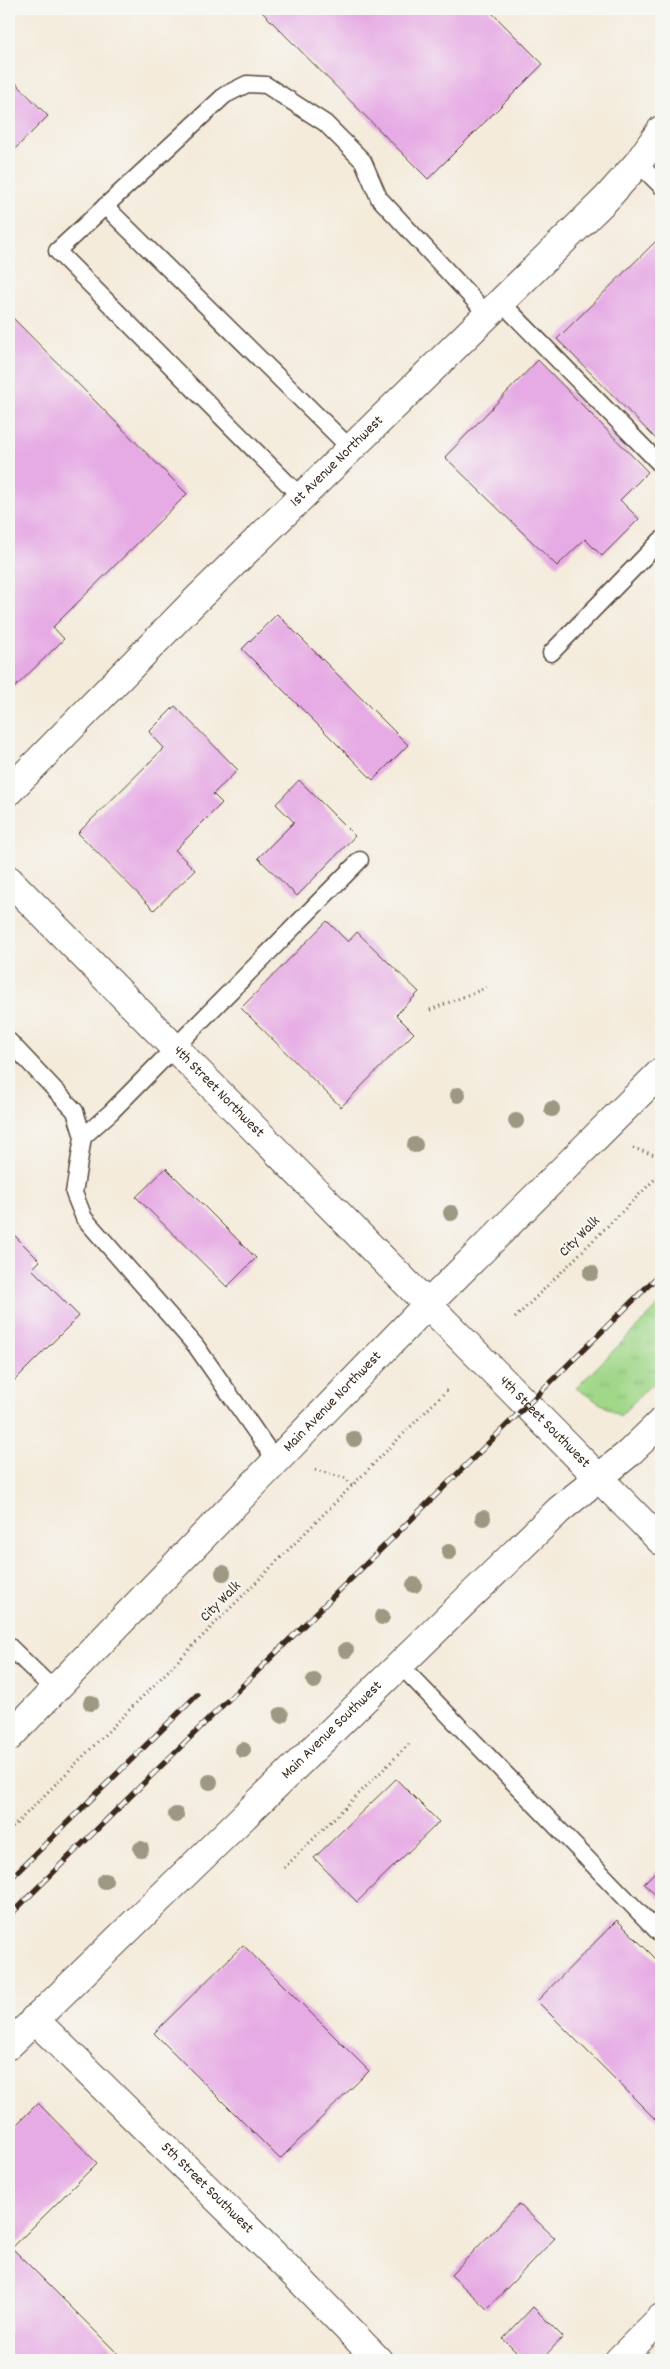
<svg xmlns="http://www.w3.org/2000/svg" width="670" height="2369" viewBox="0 0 670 2369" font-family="Dekko,sans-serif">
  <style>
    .grass { fill: url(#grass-tufts); stroke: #6e8054 }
    .building { fill: #e6aae4 }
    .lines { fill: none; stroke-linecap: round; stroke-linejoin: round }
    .service-casing { stroke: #57473a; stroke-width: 19 }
    .minor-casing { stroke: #57473a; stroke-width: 30 }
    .tertiary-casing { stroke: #57473a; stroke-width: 30 }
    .secondary-casing { stroke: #57473a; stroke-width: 30 }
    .primary-casing { stroke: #57473a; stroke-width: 30 }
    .path { stroke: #57473a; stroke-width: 3; stroke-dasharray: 1 4; stroke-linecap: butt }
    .service { stroke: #fff; stroke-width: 16 }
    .minor { stroke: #fff; stroke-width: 28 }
    .tertiary { stroke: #fff; stroke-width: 28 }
    .secondary { stroke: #fff; stroke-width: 28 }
    .primary { stroke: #fff; stroke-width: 28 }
    .rail-casing { stroke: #3b2a1e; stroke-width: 5.5 }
    .rail { stroke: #f6f6f2; stroke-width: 4; stroke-dasharray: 11; stroke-linecap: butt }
    .tree { fill: #9c9882 }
    .labels { text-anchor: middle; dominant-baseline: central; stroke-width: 4.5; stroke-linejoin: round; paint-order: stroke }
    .street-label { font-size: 15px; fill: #3b2a1e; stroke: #f6f6f2 }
  </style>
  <defs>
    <pattern id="grass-tufts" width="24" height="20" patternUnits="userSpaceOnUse" patternTransform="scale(1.25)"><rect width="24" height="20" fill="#a0d789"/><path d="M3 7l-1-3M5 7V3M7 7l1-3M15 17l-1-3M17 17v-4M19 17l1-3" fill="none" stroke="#8bb976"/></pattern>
  </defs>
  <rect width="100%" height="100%" fill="#f6f6f2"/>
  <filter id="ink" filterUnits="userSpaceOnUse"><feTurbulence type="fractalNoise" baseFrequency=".02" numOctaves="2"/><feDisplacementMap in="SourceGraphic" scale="10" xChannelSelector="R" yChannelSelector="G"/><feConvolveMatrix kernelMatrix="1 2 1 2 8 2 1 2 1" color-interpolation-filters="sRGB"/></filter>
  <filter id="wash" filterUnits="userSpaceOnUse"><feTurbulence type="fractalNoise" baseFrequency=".0096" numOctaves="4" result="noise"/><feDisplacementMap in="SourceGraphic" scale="20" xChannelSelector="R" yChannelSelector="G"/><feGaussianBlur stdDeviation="1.12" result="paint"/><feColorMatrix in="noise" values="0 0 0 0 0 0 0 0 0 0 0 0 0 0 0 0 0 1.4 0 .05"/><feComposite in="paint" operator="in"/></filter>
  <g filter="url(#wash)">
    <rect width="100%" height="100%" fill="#f4ebdb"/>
    <path class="grass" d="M661,1303V1375L620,1416L576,1388Z"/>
    <g id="blocks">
      <g class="building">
        <path d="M259,9H488L543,64L428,179Z"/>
        <path d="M9,76L48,116L9,155Z"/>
        <path d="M661,236V444L557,339Z"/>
        <path d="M9,314L187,494L53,627L64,639L9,693Z"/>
        <path d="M538,360L648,472L620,500L639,519L602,556L585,539L557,566L445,457Z"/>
        <path d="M277,614L408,745L373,780L242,649Z"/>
        <path d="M175,706L238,770L213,794L222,803L175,850L195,870L154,910L78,833L164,748L149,732Z"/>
        <path d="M299,780L355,836L297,896L258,858L294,822L276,804Z"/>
        <path d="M327,921L348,942L357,932L419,992L396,1015L414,1033L341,1107L241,1008Z"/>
        <path d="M166,1168L256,1258L227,1287L136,1197Z"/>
        <path d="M9,1230L40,1261L32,1269L79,1316L9,1386Z"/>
        <path d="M396,1779L439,1822L357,1902L314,1858Z"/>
        <path d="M661,1866V1901L644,1883Z"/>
        <path d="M617,1920L661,1964V2125L537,2001Z"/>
        <path d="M243,1945L369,2071L280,2159L154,2033Z"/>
        <path d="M38,2103L97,2163L12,2248L124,2360H9V2132Z"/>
        <path d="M519,2204L555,2238L487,2309L451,2275Z"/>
        <path d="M533,2307L563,2337L541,2360H524L503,2339Z"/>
      </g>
    </g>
  </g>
  <g filter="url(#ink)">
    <use href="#blocks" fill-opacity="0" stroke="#57473a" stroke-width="1"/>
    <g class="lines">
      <defs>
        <g id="service">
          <path d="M638,163L661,186"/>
          <path d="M105,206L351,449"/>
          <path d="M501,302L661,465"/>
          <path d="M301,497L57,251L225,95L247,84L266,85L325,123L363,161L379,198L488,315"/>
          <path d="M551,653L661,540"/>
          <path d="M9,1041L75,1111L83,1137L74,1193L84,1218L196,1346L276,1461"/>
          <path d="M83,1137L111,1112L360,860"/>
          <path d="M9,1646L54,1690"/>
          <path d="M400,1665L661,1935"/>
        </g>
        <g id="minor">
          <path id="s1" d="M9,1737L428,1304L661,1072"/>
          <path id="s2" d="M34,2019L301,2281L378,2360"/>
          <path id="s3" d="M9,2045L559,1510L628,1454L661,1422"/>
        </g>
        <g id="tertiary">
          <path id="s4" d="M9,791L193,603L606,199L638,163L661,130"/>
        </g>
        <g id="secondary">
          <path id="s5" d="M9,880L661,1541"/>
        </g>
        <path id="primary" d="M619,2360L661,2318"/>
      </defs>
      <use href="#service" class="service-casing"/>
      <use href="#minor" class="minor-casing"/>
      <use href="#tertiary" class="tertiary-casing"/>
      <use href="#secondary" class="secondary-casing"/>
      <use href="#primary" class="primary-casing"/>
      <g class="path">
        <path d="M430,1010L488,987"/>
        <path d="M633,1148L661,1157"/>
        <path d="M515,1318L661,1173"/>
        <path d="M315,1470L345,1478L353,1486"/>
        <path d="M9,1831L449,1388"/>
        <path d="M284,1868L411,1742"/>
      </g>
      <use href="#service" class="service"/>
      <use href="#minor" class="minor"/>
      <use href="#tertiary" class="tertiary"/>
      <use href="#secondary" class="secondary"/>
      <use href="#primary" class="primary"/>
      <defs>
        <g id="rail">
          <path d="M9,1880L197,1695"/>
          <path d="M9,1916L661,1273"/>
        </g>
      </defs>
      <use href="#rail" class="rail-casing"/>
      <use href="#rail" class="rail"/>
    </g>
    <g class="tree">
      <circle cx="458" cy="1095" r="8"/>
      <circle cx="552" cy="1109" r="8"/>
      <circle cx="516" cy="1121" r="8"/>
      <circle cx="415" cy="1145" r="8"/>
      <circle cx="451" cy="1213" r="8"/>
      <circle cx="591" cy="1273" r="8"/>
      <circle cx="354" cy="1439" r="8"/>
      <circle cx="483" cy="1518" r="8"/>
      <circle cx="449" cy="1552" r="8"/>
      <circle cx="223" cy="1573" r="8"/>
      <circle cx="414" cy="1585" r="8"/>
      <circle cx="382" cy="1617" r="8"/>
      <circle cx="346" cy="1650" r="8"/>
      <circle cx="314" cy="1681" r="8"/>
      <circle cx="91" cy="1703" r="8"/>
      <circle cx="281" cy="1715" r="8"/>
      <circle cx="243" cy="1750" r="8"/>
      <circle cx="210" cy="1782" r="8"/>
      <circle cx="176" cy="1815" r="8"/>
      <circle cx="141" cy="1849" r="8"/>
      <circle cx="105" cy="1881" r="8"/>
    </g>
  </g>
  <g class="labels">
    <g class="street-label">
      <text stroke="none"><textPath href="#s4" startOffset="465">1st Avenue Northwest</textPath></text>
      <text stroke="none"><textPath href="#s5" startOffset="298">4th Street Northwest</textPath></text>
      <text transform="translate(580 1237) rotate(-45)">City Walk</text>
      <text stroke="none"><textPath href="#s1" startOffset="466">Main Avenue Northwest</textPath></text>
      <text stroke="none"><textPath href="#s5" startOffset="762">4th Street Southwest</textPath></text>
      <text transform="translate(221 1602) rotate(-45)">City Walk</text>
      <text stroke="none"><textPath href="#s3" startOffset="451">Main Avenue Southwest</textPath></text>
      <text stroke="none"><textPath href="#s2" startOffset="242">5th Street Southwest</textPath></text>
    </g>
  </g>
  <rect width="670" height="2369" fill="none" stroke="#f6f6f2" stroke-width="30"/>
</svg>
